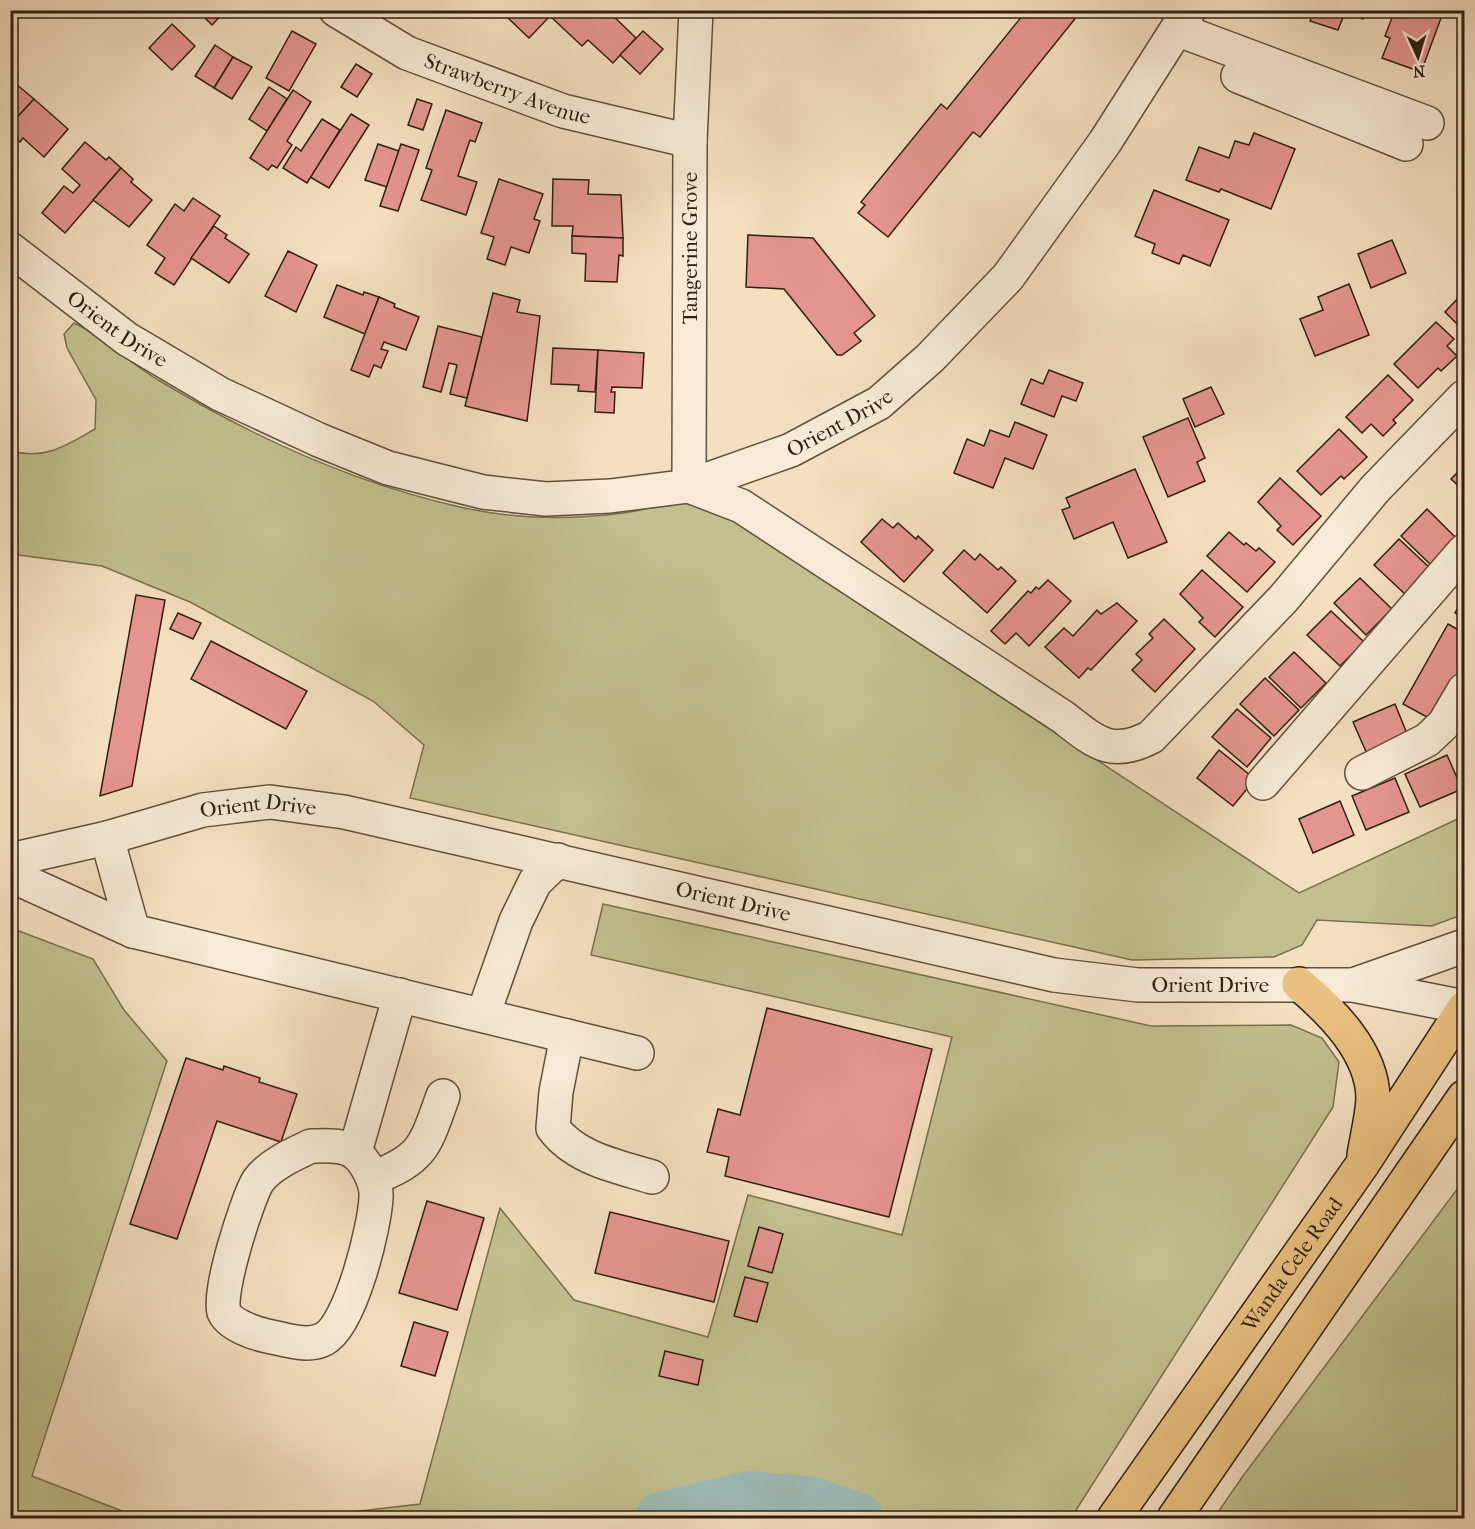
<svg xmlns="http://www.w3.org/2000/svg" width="1475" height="1529" viewBox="0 0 1475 1529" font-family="'IM FELL French Canon',serif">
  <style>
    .green { fill: #c1c08e; stroke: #787050; stroke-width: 1.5 }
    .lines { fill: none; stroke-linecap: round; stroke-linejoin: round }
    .river { stroke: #9dbcb8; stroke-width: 52 }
    .building { fill: #e5958f; stroke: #2e2011; stroke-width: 1.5 }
    .minor-casing { stroke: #60503d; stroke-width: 36 }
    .major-casing { stroke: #2e2011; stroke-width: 36 }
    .minor { stroke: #f8ead6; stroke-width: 33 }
    .major { stroke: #eac080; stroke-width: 33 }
    .labels { text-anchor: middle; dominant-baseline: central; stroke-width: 6; stroke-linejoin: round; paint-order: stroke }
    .street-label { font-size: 21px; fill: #2e2011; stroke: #f8ead6 }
  </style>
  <rect width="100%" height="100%" fill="#f4dfc0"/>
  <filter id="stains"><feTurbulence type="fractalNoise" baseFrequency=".00333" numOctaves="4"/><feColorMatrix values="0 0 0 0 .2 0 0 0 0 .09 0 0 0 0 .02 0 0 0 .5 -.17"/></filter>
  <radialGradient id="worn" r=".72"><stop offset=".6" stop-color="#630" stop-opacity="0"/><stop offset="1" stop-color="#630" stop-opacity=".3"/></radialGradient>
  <g class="green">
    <path d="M74,323C106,338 130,364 160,381C253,437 353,483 460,507C513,519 569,520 623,513C643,511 665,502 685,502C699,502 719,515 732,520L1299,893L1464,816V914L1432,926L1317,920L1302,945L1274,957L1132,960L410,798L424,745L373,701L190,602L102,566L11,554L10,451C46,460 65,446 95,429L96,400L67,348L64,334Z"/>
    <path d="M603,904L1151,1026L1291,1025L1322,1038L1339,1062L1333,1107L1071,1518H299L420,1504L500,1208L574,1300L708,1337L748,1195L902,1235L952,1037L591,955Z"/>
    <path d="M11,928L93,959L124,1010L167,1061L32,1476L140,1518H11Z"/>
    <path d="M1464,1180V1518H1214L1243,1476Z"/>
  </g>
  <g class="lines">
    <path class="river" d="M661,1518L750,1497L812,1503L857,1518"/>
  </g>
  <g class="building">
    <path d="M197,10H226L212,25Z"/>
    <path d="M511,10H607L636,38L613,63L588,40L582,46L550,16L529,38L506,16Z"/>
    <path d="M1027,10H1082L980,137L973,132L888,237L858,213L865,205L861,202L941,104L947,109Z"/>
    <path d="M1314,10H1366L1363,19L1345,12L1338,30L1310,21Z"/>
    <path d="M1399,10H1444L1421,72L1382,58L1390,38L1385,36L1393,15L1397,17Z"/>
    <path d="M172,24L195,46L172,70L149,48Z"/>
    <path d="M292,31L316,44L289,91L266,78Z"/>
    <path d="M643,31L663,49L640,74L620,55Z"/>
    <path d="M215,45L233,57L214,88L195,76Z"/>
    <path d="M233,57L252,67L232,99L214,88Z"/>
    <path d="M356,64L372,74L357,97L341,87Z"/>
    <path d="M10,79L34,99L10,125Z"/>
    <path d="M269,87L287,99L267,131L249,119Z"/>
    <path d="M293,90L311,102L287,141L292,145L277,168L272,165L268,170L250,158Z"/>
    <path d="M34,99L68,129L44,157L23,138L20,142L10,133V125Z"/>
    <path d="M417,99L432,104L423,130L408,125Z"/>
    <path d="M446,110L482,123L475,142L470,140L458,176L477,182L466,215L421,200L432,170L426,168Z"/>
    <path d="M351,114L369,125L329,188L310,177Z"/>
    <path d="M1464,118V134L1459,120Z"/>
    <path d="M322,119L340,130L307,183L283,168L296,147L301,151Z"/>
    <path d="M1254,133L1295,149L1271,209L1221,189L1219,192L1186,180L1199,147L1229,158L1235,141L1249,145Z"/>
    <path d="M85,142L106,160L109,157L121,168L65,233L42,213L64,186L73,193L80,185L62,169Z"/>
    <path d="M378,144L399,151L387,187L365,180Z"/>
    <path d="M401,144L419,150L398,211L380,206Z"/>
    <path d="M121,168L133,179L131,182L152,200L129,227L93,200Z"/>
    <path d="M499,179L543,194L534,219L540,221L529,253L511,247L505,265L487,259L494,237L481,233Z"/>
    <path d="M553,179L589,180L588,194L621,195L623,238L572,236L573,226H552Z"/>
    <path d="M1154,190L1229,220L1210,266L1183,255L1179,264L1152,253L1155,244L1135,236Z"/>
    <path d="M193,198L220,216L174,285L155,273L165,258L147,245L175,204L184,211Z"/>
    <path d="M214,226L227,235L225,238L249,254L229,283L191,258Z"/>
    <path d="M748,235L813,238L875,316L854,333L861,341L842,355H837L784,289L746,287Z"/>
    <path d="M572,236L623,238V256L619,255L617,282L585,281L586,254L572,253Z"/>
    <path d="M1392,240L1406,273L1371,288L1358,254Z"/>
    <path d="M288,251L317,265L296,312L265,296Z"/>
    <path d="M1349,284L1369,335L1315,356L1300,319L1323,310L1318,297Z"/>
    <path d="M337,285L363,295L364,292L379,297L365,334L324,317Z"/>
    <path d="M1464,292V325L1461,328L1445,312Z"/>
    <path d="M493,293L520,300L517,312L540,316L527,421L465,406Z"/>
    <path d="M379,297L395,304L394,307L419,317L406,350L384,342L381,349L388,351L381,368L374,365L369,377L351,370Z"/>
    <path d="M1436,322L1454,339L1447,346L1457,356L1441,371L1438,368L1418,388L1394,364Z"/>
    <path d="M438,326L482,337L467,398L450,394L457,365L449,363L441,392L423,387Z"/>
    <path d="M553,348L598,350L595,392L578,391L579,385L551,384Z"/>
    <path d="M598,350L644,353L642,388L612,387L611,392H615L614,413L595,412Z"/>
    <path d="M1049,370L1083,383L1076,401L1062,396L1054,417L1021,404L1031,379L1043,384Z"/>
    <path d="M1388,375L1413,400L1393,420L1396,423L1383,436L1371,424L1362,433L1346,417Z"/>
    <path d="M1211,387L1224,414L1195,427L1183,399Z"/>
    <path d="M1188,418L1205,458L1197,462L1205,481L1168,497L1143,437Z"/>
    <path d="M1015,422L1047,435L1033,469L1005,458L993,488L954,473L967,439L984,446L990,430L1009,437Z"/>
    <path d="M1339,429L1367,457L1344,479L1341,476L1321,495L1297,471Z"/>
    <path d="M1464,466V491L1451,479Z"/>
    <path d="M1135,469L1167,542L1128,558L1113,522L1074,539L1062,510L1070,507L1066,498Z"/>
    <path d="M1280,478L1321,516L1293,545L1277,530L1281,526L1258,502Z"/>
    <path d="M1427,509L1458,540L1432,566L1401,536Z"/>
    <path d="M882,519L893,528L898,523L916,539L918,536L933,550L904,582L861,542Z"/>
    <path d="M1229,532L1244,545L1246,543L1256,551L1259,548L1275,562L1247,592L1207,556Z"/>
    <path d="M1399,539L1431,569L1406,595L1374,565Z"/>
    <path d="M964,550L975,560L980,554L998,570L1001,567L1016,581L987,613L943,573Z"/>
    <path d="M1202,570L1243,607L1215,637L1199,622L1203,618L1180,594Z"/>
    <path d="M1360,578L1392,609L1366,635L1334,603Z"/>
    <path d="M1048,580L1071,601L1029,646L1016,633L1005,644L991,631L1028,591L1031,593L1036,587L1039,589Z"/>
    <path d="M136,595L165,600L132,786L100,796Z"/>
    <path d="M1464,596V618L1455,613Z"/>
    <path d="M1117,603L1137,621L1091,670L1088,668L1079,678L1045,647L1064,628L1073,636L1097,610L1101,614Z"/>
    <path d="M1331,611L1364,642L1340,666L1307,635Z"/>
    <path d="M178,613L201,623L193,639L170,629Z"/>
    <path d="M1164,619L1195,649L1155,692L1132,670L1142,660L1136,654L1153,638L1149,634Z"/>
    <path d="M1448,624L1464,633V671L1436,722L1403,704Z"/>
    <path d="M211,641L307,691L286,729L191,679Z"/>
    <path d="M1294,652L1326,683L1301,708L1269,677Z"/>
    <path d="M1265,678L1299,710L1274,736L1240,704Z"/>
    <path d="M1395,704L1408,736L1367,754L1353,722Z"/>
    <path d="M1237,709L1271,738L1247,767L1212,737Z"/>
    <path d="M1219,750L1255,779L1233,806L1197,778Z"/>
    <path d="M1447,755L1462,789L1420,807L1405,774Z"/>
    <path d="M1395,778L1409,812L1366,830L1352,796Z"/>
    <path d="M1340,801L1354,835L1313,853L1299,819Z"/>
    <path d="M767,1008L932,1049L889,1217L725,1176L729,1157L707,1152L718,1109L740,1115Z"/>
    <path d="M186,1058L223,1070L224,1066L260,1078L259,1082L297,1094L281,1142L217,1121L177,1239L130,1224Z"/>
    <path d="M427,1201L484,1218L457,1310L399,1293Z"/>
    <path d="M610,1212L729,1241L714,1302L595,1273Z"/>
    <path d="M759,1227L783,1234L772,1273L748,1266Z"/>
    <path d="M745,1277L768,1283L757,1322L734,1316Z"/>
    <path d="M414,1322L448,1332L435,1376L401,1366Z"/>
    <path d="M665,1351L703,1360L698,1385L659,1376Z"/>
  </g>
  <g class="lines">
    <defs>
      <g id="minor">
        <path id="s1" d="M336,10L407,53L563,111L690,141"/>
        <path d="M696,10L690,141L689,486L741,506L1063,717C1095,742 1111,758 1151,737L1284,598L1375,489L1464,397"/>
        <path d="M1179,30L1427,123"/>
        <path d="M1238,76L1406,144"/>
        <path id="s2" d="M10,249L127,339L220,394L319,440L388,468L483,492L546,499L610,496L689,486L791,450L879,403L930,358L1008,277L1105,142L1189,10"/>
        <path d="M1362,773L1427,740L1444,724L1464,690"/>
        <path d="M1263,783L1464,551"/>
        <path d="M107,838L133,931"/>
        <path id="s3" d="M10,860L107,838L203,810L270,802L344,812L1054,975L1138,985H1353L1464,1007"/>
        <path d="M10,875L133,931L637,1053"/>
        <path d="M1353,985L1464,946"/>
        <path d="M483,1015L516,921L535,882L558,860"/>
        <path d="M567,1036L556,1092L553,1128C576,1159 617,1166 652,1177"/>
        <path d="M311,1146C324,1146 344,1144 355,1153C366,1161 377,1183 376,1197C375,1226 351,1325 324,1339C307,1348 285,1339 267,1336C254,1333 230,1325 224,1312C217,1294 247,1199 258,1181C269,1165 294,1154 311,1146Z"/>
        <path d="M355,1152L400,995"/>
        <path d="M373,1178C425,1158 425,1145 443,1096"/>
      </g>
      <g id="major">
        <path d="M1299,984C1331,1011 1373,1052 1373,1099C1372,1117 1367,1137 1364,1155"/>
        <path id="s4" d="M1114,1518L1362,1165L1464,1008"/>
        <path d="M1174,1518L1464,1097"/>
      </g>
    </defs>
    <use href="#minor" class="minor-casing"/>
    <use href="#major" class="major-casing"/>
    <use href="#minor" class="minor"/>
    <use href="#major" class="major"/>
  </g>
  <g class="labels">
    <g class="street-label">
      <text stroke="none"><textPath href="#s1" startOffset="190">Strawberry Avenue</textPath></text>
      <text transform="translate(690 248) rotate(-90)">Tangerine Grove</text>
      <text stroke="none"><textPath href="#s2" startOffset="134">Orient Drive</textPath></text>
      <text stroke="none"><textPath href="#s2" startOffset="908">Orient Drive</textPath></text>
      <text stroke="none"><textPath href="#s3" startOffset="255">Orient Drive</textPath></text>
      <text stroke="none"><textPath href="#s3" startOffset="741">Orient Drive</textPath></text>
      <text stroke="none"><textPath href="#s3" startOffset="1227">Orient Drive</textPath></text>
      <text stroke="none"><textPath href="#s4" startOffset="310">Wanda Cele Road</textPath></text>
    </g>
  </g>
  <rect width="1475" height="1529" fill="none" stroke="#f4dfc0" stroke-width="36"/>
  <rect x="12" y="12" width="1451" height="1505" fill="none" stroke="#2e2011" stroke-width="3"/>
  <rect x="18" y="18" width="1439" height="1493" fill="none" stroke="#2e2011" stroke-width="1.5"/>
  <g transform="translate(1418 57) rotate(176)" stroke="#f8ead6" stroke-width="4.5" paint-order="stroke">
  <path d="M0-4.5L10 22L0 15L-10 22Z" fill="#2e2011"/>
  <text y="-9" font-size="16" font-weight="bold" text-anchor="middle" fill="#2e2011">N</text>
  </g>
  <rect width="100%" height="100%" filter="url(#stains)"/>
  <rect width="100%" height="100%" fill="url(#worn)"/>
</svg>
